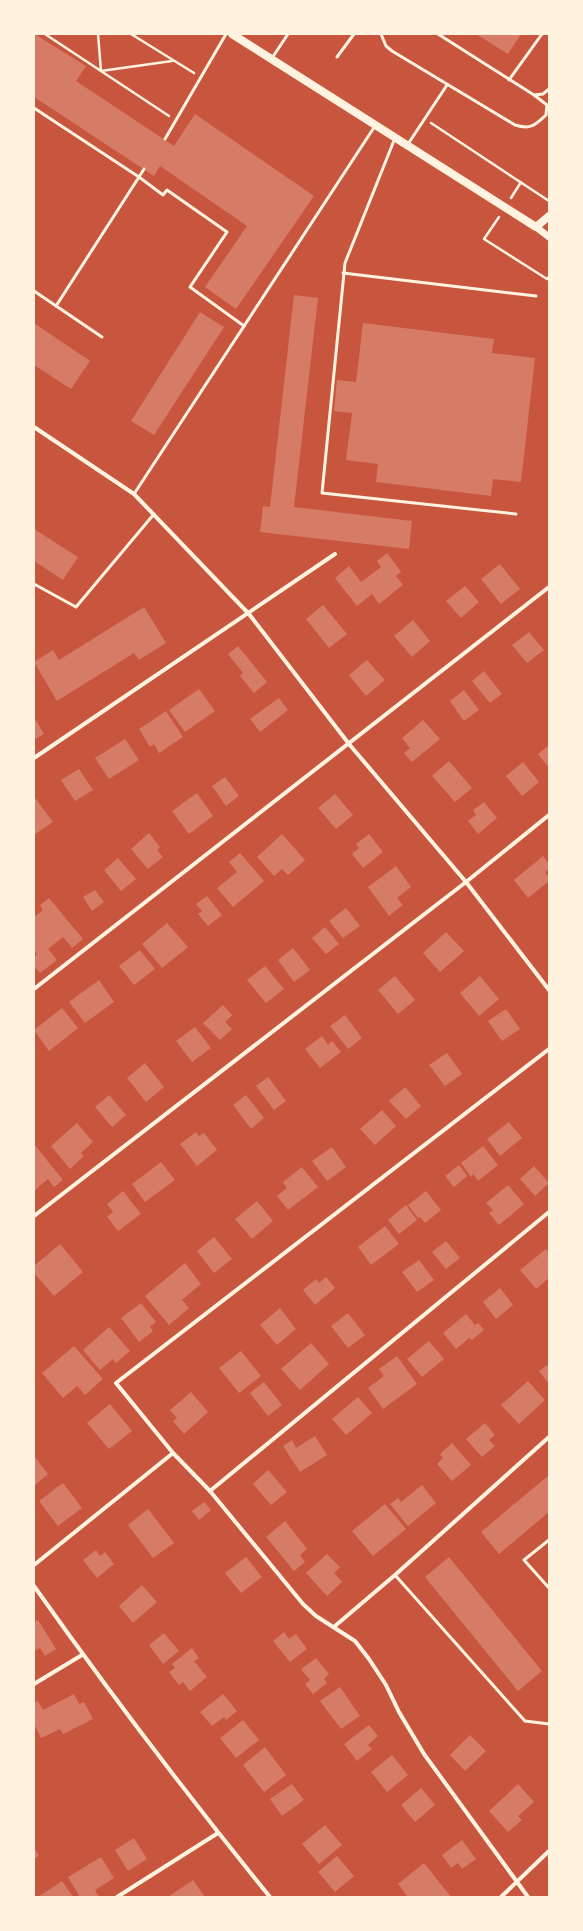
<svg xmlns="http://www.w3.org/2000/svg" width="583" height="1931" viewBox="0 0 583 1931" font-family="Rubik,sans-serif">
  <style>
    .building { fill: #d67c66 }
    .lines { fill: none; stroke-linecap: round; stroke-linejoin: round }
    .path { stroke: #fff3e0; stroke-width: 2.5 }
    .service { stroke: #fff3e0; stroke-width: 3 }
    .minor { stroke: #fff3e0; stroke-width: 4 }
    .tertiary { stroke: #fff3e0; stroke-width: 7 }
    .secondary { stroke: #fff3e0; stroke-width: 8 }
  </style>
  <rect width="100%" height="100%" fill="#c8553d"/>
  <g class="building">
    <path d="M476,34H521L508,54Z"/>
    <path d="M36,35L86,66L76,81L174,146L195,114L314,196L236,309L205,287L247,226L160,166L154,176L34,97V37Z"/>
    <path d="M294,295L318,298L294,507L412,521L409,549L260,532L263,506L270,507Z"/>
    <path d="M200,312L224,327L154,435L131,421Z"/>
    <path d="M34,323L90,361L71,389L34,365Z"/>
    <path d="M363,323L494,339L492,353L535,358L521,482L493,479L491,496L376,482L378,464L346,460L352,413L334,411L337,380L356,382Z"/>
    <path d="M34,529L78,557L63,580L34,561Z"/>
    <path d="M387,553L401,572L396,576L403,585L379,604L372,594L357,606L335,578L349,566L361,582L381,567L377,561Z"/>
    <path d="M500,564L520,589L501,604L481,579Z"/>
    <path d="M465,586L479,602L461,618L446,601Z"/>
    <path d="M323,605L347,634L329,648L306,619Z"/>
    <path d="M144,607L166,643L139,660L134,653L57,701L34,662L53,650L59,660Z"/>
    <path d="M413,620L430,641L412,657L394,636Z"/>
    <path d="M529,632L544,650L527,663L512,645Z"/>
    <path d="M238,646L267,682L254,693L240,676L243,673L228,654Z"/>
    <path d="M367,660L385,680L366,696L349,675Z"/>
    <path d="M484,671L502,694L490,703L472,681Z"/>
    <path d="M199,689L215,711L185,732L169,710Z"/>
    <path d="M464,690L479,710L464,721L450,701Z"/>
    <path d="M279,698L288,710L260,732L250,719Z"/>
    <path d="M166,711L183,737L159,753L154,744L150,747L139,729Z"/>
    <path d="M35,719L44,734L34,740V720Z"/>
    <path d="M423,720L440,739L412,762L404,753L410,748L402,738Z"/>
    <path d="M125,739L139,760L109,779L95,758Z"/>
    <path d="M549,745V768L538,754Z"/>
    <path d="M449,761L472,788L455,802L432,776Z"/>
    <path d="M523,762L539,782L522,796L506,776Z"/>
    <path d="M79,769L93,790L75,801L61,780Z"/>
    <path d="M225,777L239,796L226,806L212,786Z"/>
    <path d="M197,793L213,816L189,834L172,811Z"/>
    <path d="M335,794L353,815L336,829L318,808Z"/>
    <path d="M34,798H35L53,822L34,835Z"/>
    <path d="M484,802L497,818L478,834L468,821L476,815L473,810Z"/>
    <path d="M149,833L160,847L157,850L163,857L148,869L131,849Z"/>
    <path d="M282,834L305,860L288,875L282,869L274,876L257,857Z"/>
    <path d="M369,834L383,852L363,868L352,854L359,848L356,844Z"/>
    <path d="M240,853L264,881L233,907L217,888L237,872L229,862Z"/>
    <path d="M543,856L549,864V869L545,872L549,877V881L528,898L514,880Z"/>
    <path d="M118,858L136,879L121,891L104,870Z"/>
    <path d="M396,866L411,887L397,898L403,905L389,916L368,887Z"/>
    <path d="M95,890L104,902L92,911L83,897Z"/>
    <path d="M207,896L222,915L208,926L198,914L202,911L196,904Z"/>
    <path d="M49,898L83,939L72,948L63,937L48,949L57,960L40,973L34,966V957L37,954L34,950V917L43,910L40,905Z"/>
    <path d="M346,908L360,926L343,938L329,921Z"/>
    <path d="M167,923L188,947L162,968L142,944Z"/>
    <path d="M325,927L339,944L326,954L312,938Z"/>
    <path d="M446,932L464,951L440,972L423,953Z"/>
    <path d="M293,948L310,970L294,982L278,960Z"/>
    <path d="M140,950L155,969L134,985L119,966Z"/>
    <path d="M265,966L284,989L266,1003L247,980Z"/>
    <path d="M395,976L415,1000L398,1014L378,990Z"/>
    <path d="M480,976L499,999L479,1016L460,993Z"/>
    <path d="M99,980L114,1002L85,1023L69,1002Z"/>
    <path d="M223,1005L232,1015L225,1022L232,1029L220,1040L203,1023Z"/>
    <path d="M62,1008L78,1028L49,1051L34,1030Z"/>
    <path d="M506,1009L520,1029L502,1041L488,1021Z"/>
    <path d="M345,1015L362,1038L348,1049L330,1026Z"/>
    <path d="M195,1027L211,1048L192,1062L176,1041Z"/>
    <path d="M322,1036L328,1045L332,1041L341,1052L320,1068L305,1049Z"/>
    <path d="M447,1053L462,1074L445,1086L429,1065Z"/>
    <path d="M145,1063L164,1087L146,1102L127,1078Z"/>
    <path d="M268,1077L286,1101L274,1110L256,1086Z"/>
    <path d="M405,1087L421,1106L406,1119L389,1101Z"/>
    <path d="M109,1095L126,1115L112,1127L95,1107Z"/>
    <path d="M246,1095L264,1118L251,1129L233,1105Z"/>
    <path d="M382,1110L396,1126L375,1145L360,1129Z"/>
    <path d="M509,1122L522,1138L500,1156L487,1139Z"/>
    <path d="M77,1123L93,1142L81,1153L84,1156L70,1169L51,1146Z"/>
    <path d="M196,1132L199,1136L204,1133L217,1150L197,1166L180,1144Z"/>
    <path d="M34,1144L63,1180L54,1187L48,1179L34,1191Z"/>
    <path d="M483,1146L498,1165L478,1181L473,1174L471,1177L461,1163Z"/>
    <path d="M332,1147L346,1167L327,1181L312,1161Z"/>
    <path d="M161,1162L175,1180L145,1202L132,1184Z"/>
    <path d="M459,1165L467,1176L454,1187L445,1176Z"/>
    <path d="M534,1166L549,1183L535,1196L520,1179Z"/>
    <path d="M302,1167L318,1187L288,1210L277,1196L287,1188L283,1182Z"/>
    <path d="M508,1185L524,1204L499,1225L489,1213L493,1210L486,1203Z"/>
    <path d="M123,1191L141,1214L118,1231L107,1217L113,1212L107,1204Z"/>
    <path d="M426,1191L441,1210L425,1223L420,1217L418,1218L408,1205Z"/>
    <path d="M257,1201L273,1221L252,1239L235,1219Z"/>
    <path d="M406,1205L417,1220L399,1234L388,1220Z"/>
    <path d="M385,1226L399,1244L371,1265L358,1247Z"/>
    <path d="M214,1237L232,1259L214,1273L197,1251Z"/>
    <path d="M446,1241L460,1258L446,1269L432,1252Z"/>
    <path d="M60,1244L83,1272L54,1296L34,1273V1266Z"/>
    <path d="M546,1249L549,1253V1278L536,1289L520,1270Z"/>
    <path d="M419,1260L434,1280L417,1292L402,1272Z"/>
    <path d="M185,1263L201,1284L182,1300L189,1308L169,1325L145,1296Z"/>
    <path d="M326,1277L335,1288L315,1305L303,1290L316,1279L319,1283Z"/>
    <path d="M500,1288L513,1305L496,1319L483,1302Z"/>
    <path d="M141,1303L156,1322L150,1327L153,1331L139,1342L121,1318Z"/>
    <path d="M280,1308L296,1329L277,1345L260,1325Z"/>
    <path d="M348,1313L365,1335L348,1348L331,1326Z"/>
    <path d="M466,1314L475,1325L478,1323L484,1330L472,1340L469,1338L456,1349L443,1333Z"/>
    <path d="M109,1327L130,1351L116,1363L113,1359L100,1370L83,1350Z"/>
    <path d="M429,1341L444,1359L422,1377L407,1359Z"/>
    <path d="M311,1343L329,1364L300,1390L281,1369Z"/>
    <path d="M74,1346L103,1379L85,1395L77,1386L63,1398L42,1373Z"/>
    <path d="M241,1351L261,1376L239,1393L219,1368Z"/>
    <path d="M397,1356L417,1384L383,1409L368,1388L384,1376L379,1369Z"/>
    <path d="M549,1364V1384L539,1371Z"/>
    <path d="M528,1381L545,1400L519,1424L501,1405Z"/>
    <path d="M264,1382L282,1405L268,1416L250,1393Z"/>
    <path d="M191,1392L208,1412L184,1434L173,1421L177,1418L170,1410Z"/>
    <path d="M358,1397L372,1413L346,1435L332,1419Z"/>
    <path d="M110,1404L132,1431L109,1449L87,1423Z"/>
    <path d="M485,1423L495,1435L489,1440L495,1446L482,1457L466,1439Z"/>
    <path d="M315,1436L327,1455L300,1472L283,1446L292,1440L296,1448Z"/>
    <path d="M452,1443L471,1465L452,1481L437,1464L443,1458L440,1454Z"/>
    <path d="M34,1456L48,1474L34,1486Z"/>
    <path d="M268,1470L287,1492L271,1505L253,1484Z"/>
    <path d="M549,1475V1512L499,1554L481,1532Z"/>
    <path d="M63,1483L82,1508L58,1526L39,1501Z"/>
    <path d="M422,1485L436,1503L408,1526L390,1504L398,1498L401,1502Z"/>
    <path d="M204,1502L211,1510L199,1520L192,1511Z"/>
    <path d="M385,1504L406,1529L373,1556L352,1531Z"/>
    <path d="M148,1509L174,1543L153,1558L128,1525Z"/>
    <path d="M285,1521L307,1549L300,1555L305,1562L294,1571L266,1537Z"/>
    <path d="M96,1550L100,1556L105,1552L114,1564L97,1578L83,1560Z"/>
    <path d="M327,1554L340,1567L334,1573L342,1582L327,1596L306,1573Z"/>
    <path d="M246,1557L262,1577L241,1593L225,1573Z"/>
    <path d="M449,1557L542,1671L518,1691L425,1577Z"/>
    <path d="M142,1585L157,1602L133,1623L119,1606Z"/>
    <path d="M38,1620L56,1649L45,1656L40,1648L34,1651V1622Z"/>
    <path d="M284,1632L289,1639L296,1634L307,1649L290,1662L273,1641Z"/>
    <path d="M164,1633L179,1651L163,1664L149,1645Z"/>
    <path d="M192,1648L199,1658L194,1661L207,1677L190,1691L183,1682L179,1685L169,1672L175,1668L172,1664Z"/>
    <path d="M316,1658L329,1674L324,1679L327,1683L313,1694L305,1684L310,1680L301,1669Z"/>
    <path d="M340,1687L360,1716L341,1729L320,1701Z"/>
    <path d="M74,1694L79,1704L84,1702L93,1719L63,1734L60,1729L41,1738L34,1724V1703L38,1701L43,1710Z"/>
    <path d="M223,1694L237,1711L226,1720L224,1717L212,1726L200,1712Z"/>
    <path d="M243,1720L259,1740L236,1758L220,1738Z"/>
    <path d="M369,1725L378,1736L368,1745L372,1749L357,1761L344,1744Z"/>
    <path d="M470,1735L486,1751L465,1771L450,1755Z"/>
    <path d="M265,1747L286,1775L264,1792L243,1765Z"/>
    <path d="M392,1755L408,1775L387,1792L371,1772Z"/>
    <path d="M292,1784L304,1800L282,1816L270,1799Z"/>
    <path d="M518,1784L534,1802L518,1816L522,1820L508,1832L489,1811Z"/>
    <path d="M421,1788L435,1805L415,1822L401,1805Z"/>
    <path d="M325,1825L342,1845L319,1864L302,1844Z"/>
    <path d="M134,1838L147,1859L128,1871L115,1850Z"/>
    <path d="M462,1840L476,1859L462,1869L458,1863L451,1868L442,1855Z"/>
    <path d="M34,1848L39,1856L34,1859Z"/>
    <path d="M337,1856L354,1876L335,1892L318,1872Z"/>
    <path d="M101,1857L114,1878L95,1890L99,1897H80L68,1877Z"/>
    <path d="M424,1863L451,1897H408L398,1884Z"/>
    <path d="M193,1880L205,1897H168Z"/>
    <path d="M62,1881L73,1897H38Z"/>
  </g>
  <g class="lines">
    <g class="path">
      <path d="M45,34L169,116"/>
      <path d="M98,34L101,71L172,61"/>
      <path d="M131,34L194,73"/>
      <path d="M431,123L549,201"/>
      <path d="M511,198L521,182"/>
      <path d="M499,217L484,239L547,279L549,277"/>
    </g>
    <g class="service">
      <path d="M381,34L386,46L392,51L515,125C531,130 535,125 546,115L547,105L534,95"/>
      <path d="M438,34L534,95L543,94L549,89"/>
      <path d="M337,57L354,34"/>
      <path d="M272,58L288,34"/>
      <path d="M509,80L542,34"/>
      <path d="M34,108L139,177L144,169"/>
      <path d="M395,138L345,263L322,493L516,514"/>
      <path d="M165,139L226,34"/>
      <path d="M408,144L447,85"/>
      <path d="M343,273L536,296"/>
      <path d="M34,291L102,337"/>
      <path d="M56,306L139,177L163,195L167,190L227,232L190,287L244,326"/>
      <path d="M134,494L375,126"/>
      <path d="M34,584L76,607L154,514"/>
      <path d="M549,1540L524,1560L549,1588"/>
      <path d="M395,1575L525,1721L549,1724"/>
    </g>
    <g class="minor">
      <path d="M34,427L134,494L249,614L349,744L466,882L549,990"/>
      <path d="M34,758L335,554"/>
      <path d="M34,989L549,587"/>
      <path d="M34,1216L466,882L549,815"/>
      <path d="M173,1453L116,1383L549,1049"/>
      <path d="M210,1491L549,1212"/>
      <path d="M34,1565L173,1453L210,1491L303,1604L316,1616L355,1641L369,1659L386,1685L399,1712L424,1754L528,1897"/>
      <path d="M34,1586C109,1692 188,1796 270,1897"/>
      <path d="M335,1626L395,1575L549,1437"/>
      <path d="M34,1684L82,1655"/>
      <path d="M117,1897L218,1833"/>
      <path d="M501,1897L549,1851"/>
    </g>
    <path class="tertiary" d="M536,227L549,237"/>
    <path class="secondary" d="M232,34L536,227L549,216"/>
  </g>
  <rect width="583" height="1931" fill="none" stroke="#fff3e0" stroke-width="70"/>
</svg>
